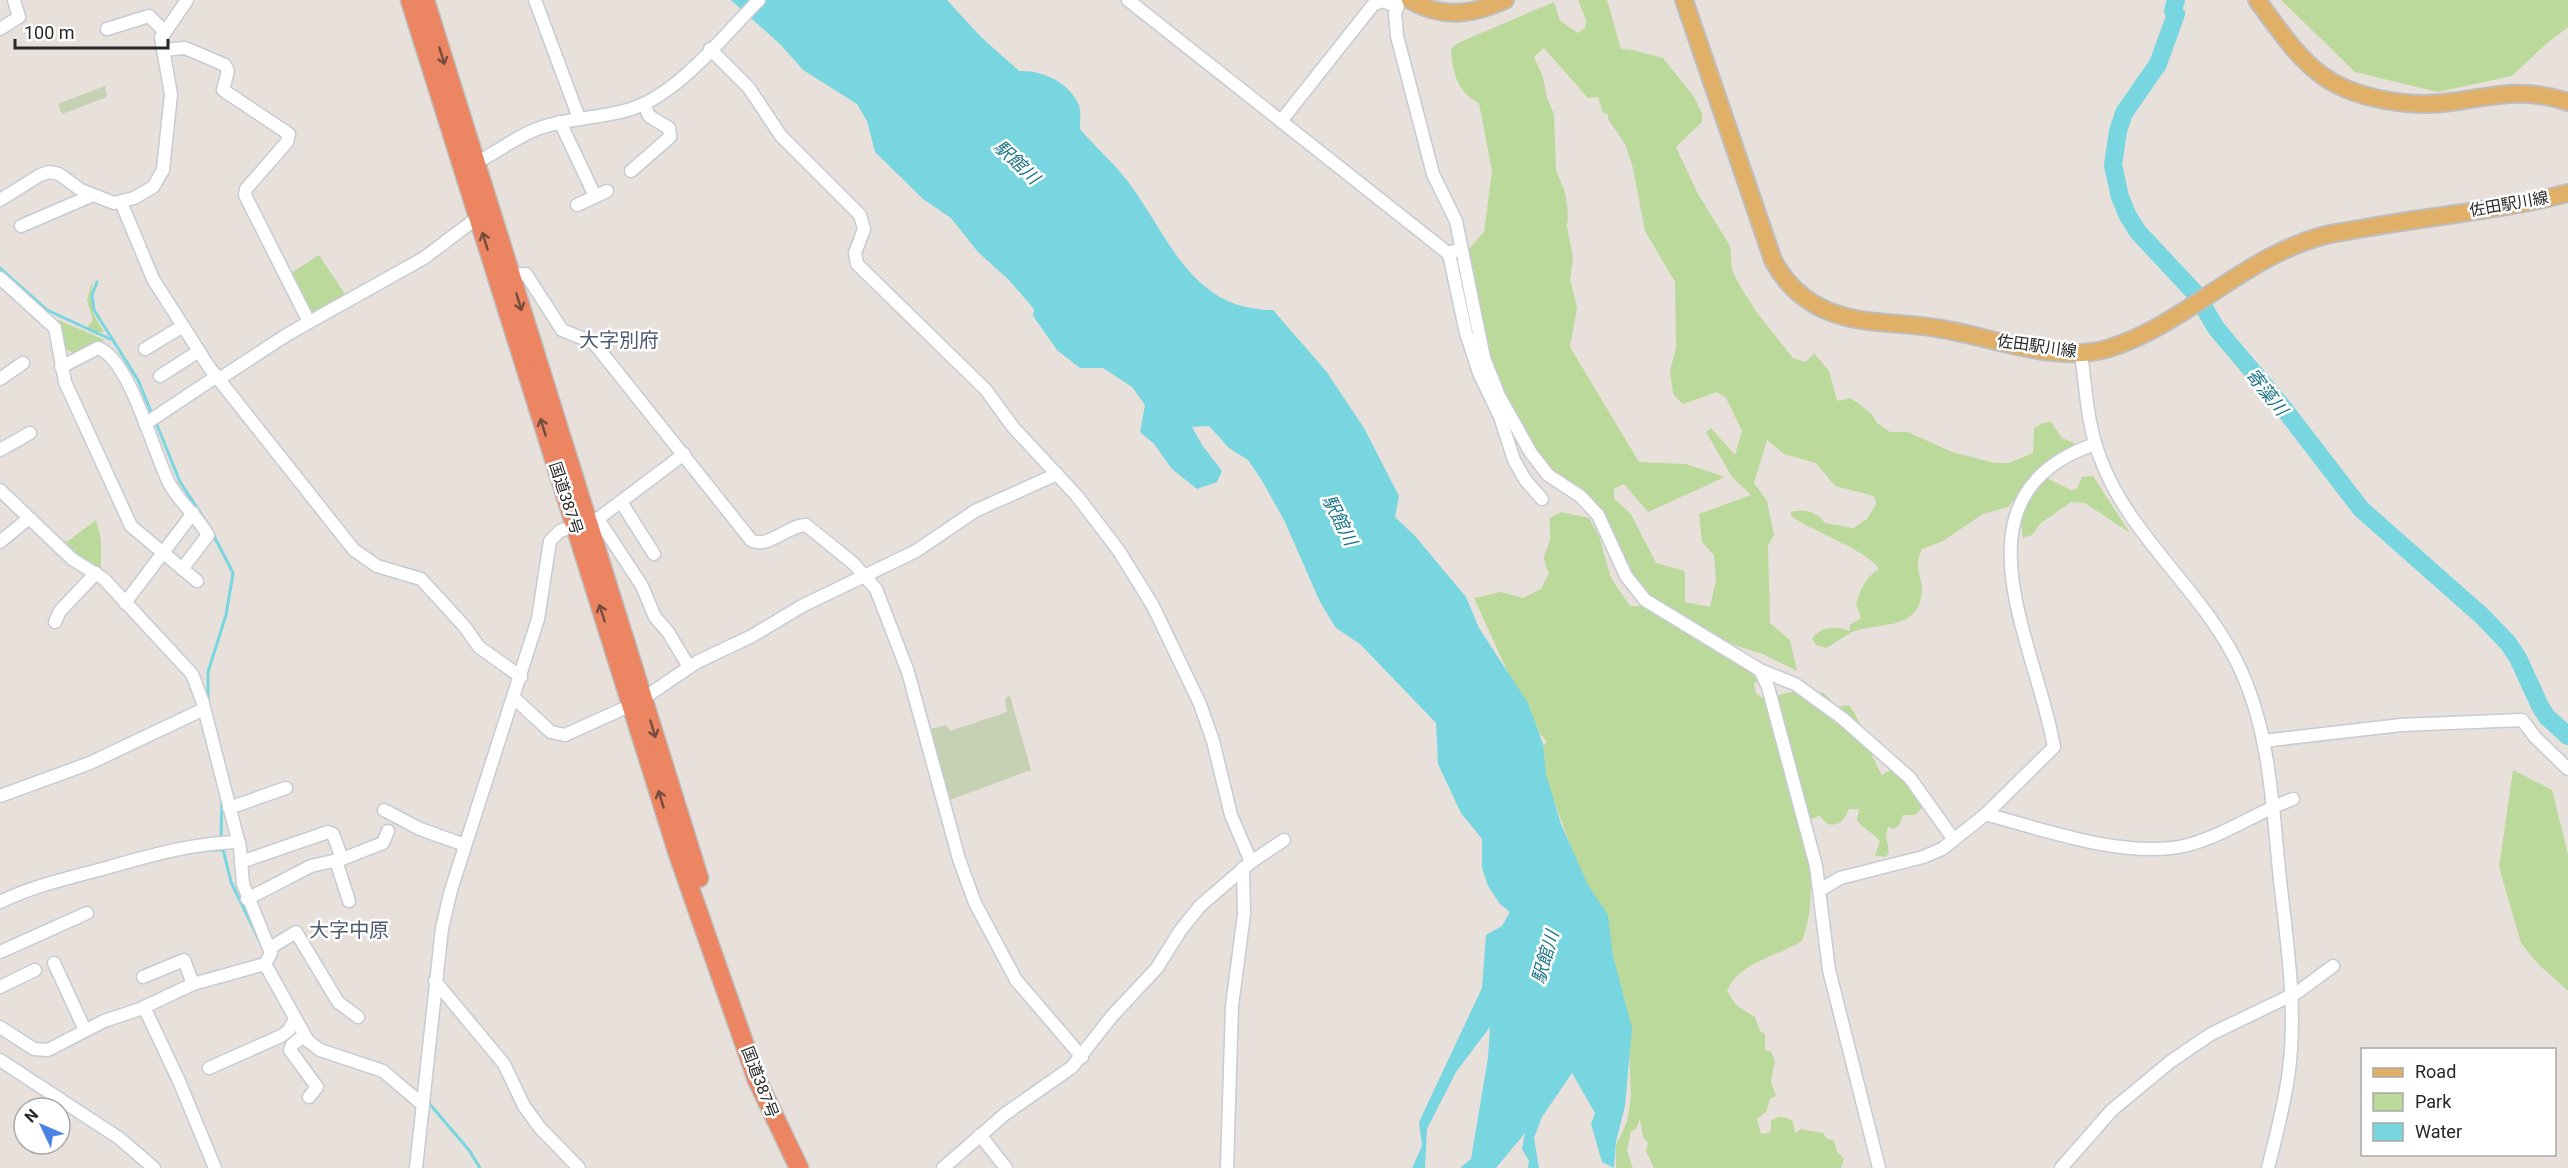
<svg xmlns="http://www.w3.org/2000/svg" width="2568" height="1168" viewBox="0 0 2568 1168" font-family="Roboto,'Noto Sans JP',sans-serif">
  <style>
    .green { fill: #bcd99c; fill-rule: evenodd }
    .cemetery { fill: #c6d0b3 }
    .water { fill: #78d6e0 }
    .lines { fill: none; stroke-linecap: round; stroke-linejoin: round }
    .stream { stroke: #78d6e0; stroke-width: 3 }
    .river { stroke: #78d6e0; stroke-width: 18 }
    .minor-casing { stroke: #c6cbd4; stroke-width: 15 }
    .major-casing { stroke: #bebebe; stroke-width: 20 }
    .highway-casing { stroke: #bebebe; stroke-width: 21 }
    .minor { stroke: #fff; stroke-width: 12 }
    .major { stroke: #e0af68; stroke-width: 16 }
    .highway { stroke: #eb8562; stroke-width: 18 }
    .oneway { stroke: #754d3f }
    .labels { text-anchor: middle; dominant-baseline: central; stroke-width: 5; stroke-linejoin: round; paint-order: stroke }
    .street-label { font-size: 16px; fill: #272727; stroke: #fff }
    .water-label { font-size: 18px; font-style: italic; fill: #1b7587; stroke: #fff }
    .quarter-label { font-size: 20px; fill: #4d5a72; stroke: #fff }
  </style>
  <rect width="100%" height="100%" fill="#e8e0da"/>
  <g class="green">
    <path d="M1578,0H1607L1621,49L1633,50L1663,58L1694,97L1702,113V122L1676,147L1698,194L1730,246L1732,270L1740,286L1758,314L1793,358L1806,362L1814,353L1829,371L1837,401L1851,398L1872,414L1876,422L1890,432H1908L1952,452L1995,463H2009L2033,453L2034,428L2043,423L2051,422L2062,438L2081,446L2047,478L2071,490L2077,489L2082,477L2093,476L2130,533L2085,503L2071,502L2041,523L2032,535L2023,538L2020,515L2026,486L2008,507L1983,514L1943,541L1922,549C1911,571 1926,578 1921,598C1914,633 1870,621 1849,634C1841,638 1834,644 1826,648L1816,645L1812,638C1823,626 1836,626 1850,631V625L1861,618L1856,604C1861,589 1865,577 1879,569C1869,551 1811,531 1791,516V512C1805,508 1817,512 1825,523L1853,528L1867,519L1876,504L1874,496L1835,486L1816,463L1784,454L1767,440L1754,483L1767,501L1774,535L1768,545L1770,623L1790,640L1797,671L1763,654L1734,645L1652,599L1636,582L1612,530L1550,472L1495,382L1467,251L1484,232L1492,171L1479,103C1458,93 1452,72 1451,49L1458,43L1554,2L1560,21L1578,33L1585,28L1586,20ZM1544,48L1588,98L1598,97L1603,113L1608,114V119L1625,144L1633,168L1645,231L1675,282L1676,348L1670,371L1673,394L1683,404L1717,392L1726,398L1742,431L1735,455L1711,428L1706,432L1732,477L1751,495L1699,514L1702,542L1714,555L1716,580L1710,607L1685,602V571L1656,563L1631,514L1614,498V489L1624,484L1648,512L1725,477L1686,464L1639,462L1570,347L1577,308L1570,279L1573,258L1567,226L1568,213L1565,192L1556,170L1554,114L1547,98L1543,77L1534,57Z"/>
    <path d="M2281,0H2568V27L2545,45L2512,76L2438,92L2355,72Z"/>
    <path d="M319,255L347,297L311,315L288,275Z"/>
    <path d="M92,281L93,313L104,332H96L87,328L93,320L87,300Z"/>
    <path d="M58,320L105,340L75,354L64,348Z"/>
    <path d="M1561,512L1589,518L1599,536L1611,578L1630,606H1645L1759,670L1760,679L1754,684L1756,694L1763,698C1789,693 1796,689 1824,693L1836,707L1849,705C1865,726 1868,752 1882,775C1912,755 1921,778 1924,806L1915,815H1903L1900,824L1894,829L1888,827L1886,835L1889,853L1885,857L1875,856L1880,841C1872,832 1864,830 1857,820L1859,809H1849C1845,819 1839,827 1827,824L1820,816L1803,821C1810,863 1817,900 1802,941C1777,957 1739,962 1727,991L1737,1006L1755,1017L1760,1031L1765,1034V1050L1771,1052L1775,1060L1771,1082L1776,1096L1770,1099L1766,1112L1757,1119L1761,1134L1771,1132V1121C1778,1115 1786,1116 1793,1122L1795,1133L1801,1129L1823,1133L1826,1138L1834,1141L1837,1152L1844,1159L1841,1168H1654L1646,1151L1648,1142L1643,1137L1640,1119L1636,1129L1631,1131L1627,1151L1633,1168H1616V1145L1627,1122L1631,1097L1629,1046L1578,877C1571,837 1549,792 1535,752L1547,742L1531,723L1474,598L1501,592L1523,598L1541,589L1549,573C1539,552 1547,556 1550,539C1551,533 1549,525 1550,518Z"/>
    <path d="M96,520L101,540V568H96L58,542L68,541Z"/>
    <path d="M2513,770L2552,790L2568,854V991L2538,964L2521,943L2499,867Z"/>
  </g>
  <g class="cemetery">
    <path d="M105,86L107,97L62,114L58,104Z"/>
    <path d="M1010,696L1031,770L947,801L927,730L946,725L950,731L1007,712L1005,698Z"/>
  </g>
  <path class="water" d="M731,0H947L981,37L1019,71C1042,70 1069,82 1079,105C1081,111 1080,122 1080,129C1095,147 1115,164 1129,183C1170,238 1191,310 1273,310L1326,371L1364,428L1399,496L1395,517L1415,536L1466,597L1479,628L1528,703L1543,744L1546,774L1561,824L1588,885L1608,915L1613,956L1632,1028L1625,1106L1616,1142L1614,1168L1602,1162L1591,1124L1595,1113L1572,1073L1542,1117L1534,1138L1539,1168H1528L1529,1161L1522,1149L1525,1133L1496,1168H1460L1471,1159L1488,1058L1490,1027L1456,1072L1427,1129L1425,1168H1412L1422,1146L1419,1122L1482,988L1486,935L1502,926L1510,912L1500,904L1488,886L1482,868V839L1461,813L1438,764L1436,723L1360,644L1336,628L1320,602L1284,520L1261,479L1248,460L1229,448L1209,426L1192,427L1202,445L1222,471L1217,482L1197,489L1172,469L1154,444L1140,432L1145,405L1132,387L1103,368H1080L1057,350L1033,316L1034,309L1009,280L978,252L951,218L923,199L875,152L867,121L857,104L803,70L781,45Z"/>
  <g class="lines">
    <g class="stream">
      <path d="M0,268L47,310L110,339"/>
      <path d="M97,282L92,295L94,310L138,380L152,414"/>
      <path d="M155,420L180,482L209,526"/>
      <path d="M208,699V672L226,615L233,573L213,534"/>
      <path d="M221,838L222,797"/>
      <path d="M222,845L231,882L261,944"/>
      <path d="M209,850H222"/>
      <path d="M349,1054L383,1065L420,1095"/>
      <path d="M427,1101L469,1150L480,1168"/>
    </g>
    <path class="river" d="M2176,0L2173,11L2176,14L2158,64L2124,113L2118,131L2113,165L2120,197L2128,216L2138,232L2196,294L2216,328L2281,405L2361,509L2482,616L2508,643L2518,658L2540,706L2547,717L2568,736"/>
    <defs>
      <g id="minor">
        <path d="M535,0L579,118"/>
        <path d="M1128,0L1449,254"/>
        <path d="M1400,0L1395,13L1397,36L1433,174L1456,221L1484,358L1499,396L1531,453L1548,475L1580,496L1598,515L1626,576L1645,600L1760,670L1795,684L1842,718L1910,778L1954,840"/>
        <path d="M0,29L19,17L14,0"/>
        <path d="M107,29L149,16L164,31"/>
        <path d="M710,49L749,88L781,136L860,215L864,229L855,253L857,264L986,390L1013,427L1077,496L1119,551L1153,606L1200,704L1213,741L1231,815L1251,862"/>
        <path d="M163,50L185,48L225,65L228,71L223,90L289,134L287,142L246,189L245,195L309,322"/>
        <path d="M1281,121L1373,5L1383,1L1397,7"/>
        <path d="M560,122L595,196"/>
        <path d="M469,165C493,157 512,138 537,129C568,117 600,119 631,109C680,93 723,36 759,0"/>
        <path d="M631,171L670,137L669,128L649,116L644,104"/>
        <path d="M0,200L40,175L49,172L59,174L81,190L114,203L134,198L153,187L163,170L171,94L161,38L187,0"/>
        <path d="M121,202L153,279L209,367L354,550L377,566L421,579L465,627L479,647L521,677"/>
        <path d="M577,205L607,191"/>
        <path d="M21,226L93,195"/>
        <path d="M1454,251L1449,254L1466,333L1479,373L1500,417L1514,460L1526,481L1542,499"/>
        <path d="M511,275L526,274L562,330L594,343L751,540C767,550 788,525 806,525L854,564L876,589L908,672L959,859L975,903L1016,980L1082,1057"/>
        <path d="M0,278L55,328L65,382L131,526L197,581"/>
        <path d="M145,349L183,326"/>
        <path d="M2081,353C2086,389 2087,426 2101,460C2128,532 2194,584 2231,651C2270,720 2272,802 2280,880C2287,943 2297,1007 2289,1070C2285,1103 2276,1136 2268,1168"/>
        <path d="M61,367L98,348C130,359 153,452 169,483C179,502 197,516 208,535L182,569"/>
        <path d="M160,376L199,351"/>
        <path d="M0,379L23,363"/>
        <path d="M219,379L288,334L424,258L477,218"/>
        <path d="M145,424L217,376"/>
        <path d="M0,450L30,433"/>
        <path d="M0,490L72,559L104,579L192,674L202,700L240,848L243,884L271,953L265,964L308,1041L320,1050L383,1071L423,1105"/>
        <path d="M621,502L654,554"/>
        <path d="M598,519L642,586L655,617L668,632L689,667"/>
        <path d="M0,542L29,518"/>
        <path d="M125,603L193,513"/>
        <path d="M55,622L60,611L96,573"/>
        <path d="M1760,670L1768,687L1816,866L1829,970L1879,1168"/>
        <path d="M514,698L551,732L565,735L638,702L697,662L752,636L802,606L916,551L975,511L1057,474"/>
        <path d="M2263,741L2401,725L2522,720L2535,737L2568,769"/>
        <path d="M0,796L90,763L204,709"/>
        <path d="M229,808L286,788"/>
        <path d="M384,810L420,829L465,845"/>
        <path d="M1986,814C2043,830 2130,860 2188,845C2225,835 2257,812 2293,799"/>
        <path d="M336,861L349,901"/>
        <path d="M241,862L328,832L333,834L342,859"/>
        <path d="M1820,890L1840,878L1923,857L1942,849L1986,814L2054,747C2036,642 1946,495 2095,444"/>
        <path d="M247,899L311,866L342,859L383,843L388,831"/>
        <path d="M0,902C37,884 74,877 113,866C156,854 195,843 239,842"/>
        <path d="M270,948L296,932L338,1002L358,1017"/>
        <path d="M0,952L87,913"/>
        <path d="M54,963L85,1030"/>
        <path d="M143,977L184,960L193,984"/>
        <path d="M435,981L504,1064L524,1106L540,1128L579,1168"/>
        <path d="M0,987L35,970"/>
        <path d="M144,1007L179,1081L215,1168"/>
        <path d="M0,1027L34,1049L48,1050L104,1021L140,1009L193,984L265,964"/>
        <path d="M303,1036L292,1045L290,1050L317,1087L309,1097"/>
        <path d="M0,1060L119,1138L154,1168"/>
        <path d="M209,1068L281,1036L289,1030L294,1021"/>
        <path d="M980,1135L1006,1168"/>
        <path d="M416,1168L442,928L451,890L538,619L550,541L560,531L599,518L684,454"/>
        <path d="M943,1168L1005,1114L1072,1067L1112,1016L1157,968L1180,931L1200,906L1251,862L1284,840"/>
        <path d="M1227,1168L1232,1006L1244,914L1243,868"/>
        <path d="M2061,1168L2112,1110L2170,1062L2211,1034L2298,992L2333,966"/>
      </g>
      <g id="major">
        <path d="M1410,0C1442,19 1472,15 1505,0"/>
        <path d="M1684,0L1773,260C1785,283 1804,301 1828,311C1861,325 1901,322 1936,328C1991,336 2054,365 2110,348C2186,324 2242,258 2322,236C2338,232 2355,230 2371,227C2437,215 2504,210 2568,193"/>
        <path d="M2257,0C2276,25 2294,54 2319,73C2351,99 2411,108 2451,102C2495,96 2524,87 2568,102"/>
      </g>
      <g id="highway">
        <path d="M410,0L679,857L757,1080L799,1168"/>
        <path d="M425,0L699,878"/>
      </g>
    </defs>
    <use href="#minor" class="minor-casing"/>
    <use href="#major" class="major-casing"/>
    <use href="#highway" class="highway-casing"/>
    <use href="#minor" class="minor"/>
    <use href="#major" class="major"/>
    <use href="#highway" class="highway"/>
  </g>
  <defs><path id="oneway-shaft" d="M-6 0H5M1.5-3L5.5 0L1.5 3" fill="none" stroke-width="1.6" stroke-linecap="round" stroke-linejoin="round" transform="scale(1.5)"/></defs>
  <g class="oneway">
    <use href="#oneway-shaft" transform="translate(442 56) rotate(73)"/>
    <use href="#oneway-shaft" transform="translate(485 241) rotate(-107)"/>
    <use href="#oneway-shaft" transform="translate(519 302) rotate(73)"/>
    <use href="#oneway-shaft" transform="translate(543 427) rotate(-107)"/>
    <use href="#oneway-shaft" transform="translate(602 613) rotate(-108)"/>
    <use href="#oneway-shaft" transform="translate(653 729) rotate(73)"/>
    <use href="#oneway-shaft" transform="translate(661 799) rotate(-107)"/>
  </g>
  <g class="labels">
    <g class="street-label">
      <text transform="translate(2509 204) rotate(-10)">佐田駅川線</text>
      <text transform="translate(2037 346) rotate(8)">佐田駅川線</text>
      <text transform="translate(566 498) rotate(72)">国道387号</text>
      <text transform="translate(760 1082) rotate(69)">国道387号</text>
    </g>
    <g class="water-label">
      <text transform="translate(1017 162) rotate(43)">駅館川</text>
      <text transform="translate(2267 392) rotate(51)">寄藻川</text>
      <text transform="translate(1340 520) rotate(63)">駅館川</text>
      <text transform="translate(1545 957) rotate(-74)">駅館川</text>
    </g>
    <g class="quarter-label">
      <text x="619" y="340">大字別府</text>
      <text x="349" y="930">大字中原</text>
    </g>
  </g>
  <rect x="2361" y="1048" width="195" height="108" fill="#ffffff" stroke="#a9a9a9" stroke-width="1.5"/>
  <rect x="2373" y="1068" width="30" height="9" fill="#e0af68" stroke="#a9a9a9" stroke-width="1.5"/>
  <text x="2415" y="1078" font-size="18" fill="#272727">Road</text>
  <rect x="2373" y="1093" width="30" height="18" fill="#bcd99c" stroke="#a9a9a9" stroke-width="1.5"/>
  <text x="2415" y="1108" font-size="18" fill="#272727">Park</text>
  <rect x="2373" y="1123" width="30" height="18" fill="#78d6e0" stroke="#a9a9a9" stroke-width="1.5"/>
  <text x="2415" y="1138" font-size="18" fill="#272727">Water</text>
  <g transform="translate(42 1126) rotate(314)"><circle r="28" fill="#ffffff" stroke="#a9a9a9" stroke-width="1.5"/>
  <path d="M0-4.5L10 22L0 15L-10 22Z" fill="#4b82e5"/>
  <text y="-9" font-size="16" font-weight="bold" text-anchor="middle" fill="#272727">N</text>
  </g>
  <path d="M15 39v9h153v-9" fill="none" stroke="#272727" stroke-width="3"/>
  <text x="24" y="39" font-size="18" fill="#272727" stroke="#ffffff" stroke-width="4.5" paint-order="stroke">100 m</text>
</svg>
